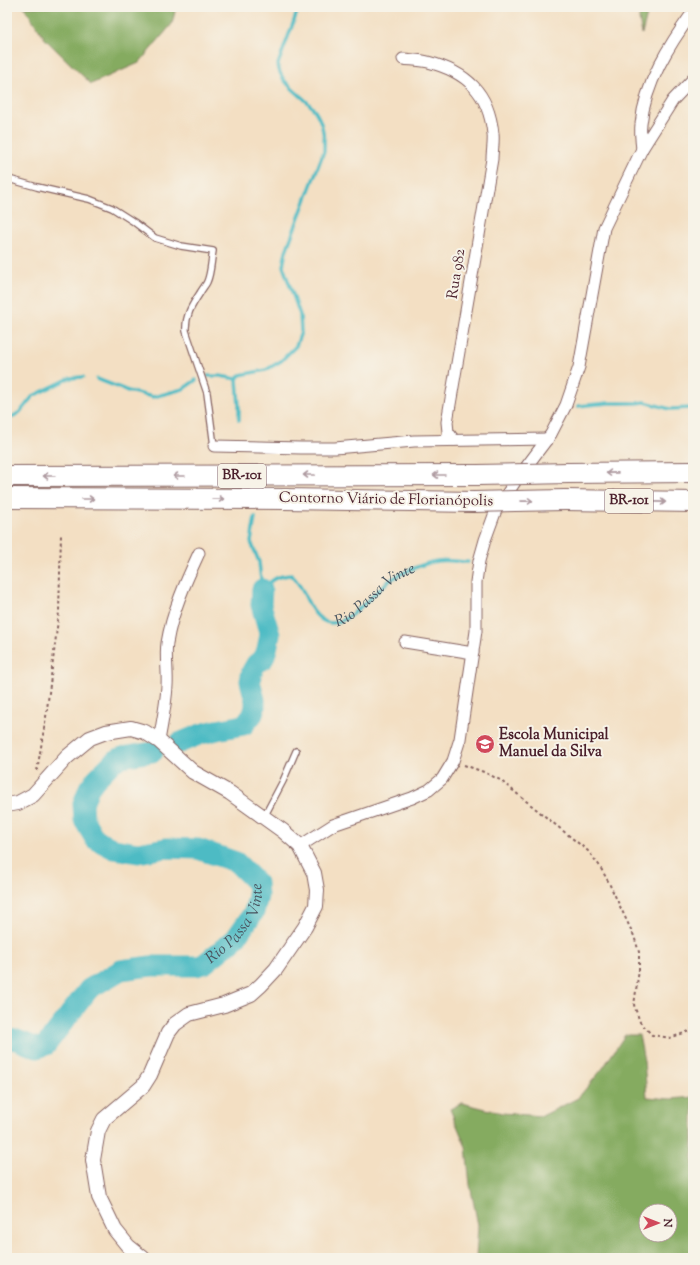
<svg xmlns="http://www.w3.org/2000/svg" width="700" height="1265" viewBox="0 0 700 1265" font-family="'Sorts Mill Goudy',serif">
  <style>
    .forest { fill: #85ab61; stroke: #686546; fill-rule: evenodd }
    .lines { fill: none; stroke-linecap: round; stroke-linejoin: round }
    .stream { stroke: #4dbbc4; stroke-width: 3.5 }
    .river { stroke: #4dbbc4; stroke-width: 21 }
    .service-casing { stroke: #856260; stroke-width: 8 }
    .minor-casing { stroke: #856260; stroke-width: 13 }
    .tertiary-casing { stroke: #856260; stroke-width: 16 }
    .motorway-casing { stroke: #856260; stroke-width: 22 }
    .path { stroke: #856260; stroke-width: 2; stroke-dasharray: 3 3; stroke-linecap: butt }
    .service { stroke: #fff; stroke-width: 5.5 }
    .minor { stroke: #fff; stroke-width: 11 }
    .tertiary { stroke: #fff; stroke-width: 14 }
    .motorway { stroke: #fff; stroke-width: 20 }
    .motorway-bridge-casing { stroke: #856260; stroke-width: 22; stroke-linecap: butt }
    .motorway-bridge { stroke: #fff; stroke-width: 20 }
    .oneway { stroke: #ae9aa0 }
    .labels { text-anchor: middle; dominant-baseline: central; stroke-width: 4; stroke-linejoin: round; paint-order: stroke }
    .shield { fill: #f7f3e8; stroke: #7e5f64; stroke-width: 1 }
    .shield-label { font-size: 14px; font-weight: bold; fill: #4a1f2b }
    .street-label { font-size: 15px; fill: #4a1f2b; stroke: #f7f3e8 }
    .poi-label { font-size: 15px; font-weight: bold; fill: #4a1f2b; stroke: #f7f3e8; text-anchor: start }
    .water-label { font-size: 16px; font-style: italic; fill: #4b5661; stroke: #f7f3e8 }
  </style>
  <rect width="100%" height="100%" fill="#f7f3e8"/>
  <filter id="ink" filterUnits="userSpaceOnUse"><feTurbulence type="fractalNoise" baseFrequency=".025" numOctaves="2"/><feDisplacementMap in="SourceGraphic" scale="8" xChannelSelector="R" yChannelSelector="G"/><feConvolveMatrix kernelMatrix="1 2 1 2 8 2 1 2 1" color-interpolation-filters="sRGB"/></filter>
  <filter id="wash" filterUnits="userSpaceOnUse"><feTurbulence type="fractalNoise" baseFrequency=".012" numOctaves="4" result="noise"/><feDisplacementMap in="SourceGraphic" scale="16" xChannelSelector="R" yChannelSelector="G"/><feGaussianBlur stdDeviation="0.9" result="paint"/><feColorMatrix in="noise" values="0 0 0 0 0 0 0 0 0 0 0 0 0 0 0 0 0 1.4 0 .05"/><feComposite in="paint" operator="in"/></filter>
  <g filter="url(#wash)">
    <rect width="100%" height="100%" fill="#f3dfc3"/>
    <g class="forest">
      <path d="M24,7H176L172,24L139,63L91,84L45,39Z"/>
      <path d="M640,7H649L642,34L639,19Z"/>
      <path d="M625,1035H639L644,1061L647,1097L671,1099L693,1097V1258H476L478,1225L470,1185L466,1147L450,1109L462,1103L502,1113L542,1116L578,1098L603,1068ZM646,1211H670V1235H646Z"/>
    </g>
    <g class="lines">
      <g class="stream">
        <path d="M208,376H220L237,379"/>
        <path d="M97,379L128,391L153,397L183,389L196,380"/>
        <path d="M578,406L609,403H637L645,402L670,409L693,408"/>
        <path d="M7,420L20,412L33,396L70,378L83,377"/>
        <path d="M239,420V406L237,379L240,375L266,370L281,361L296,346L301,332L300,315L283,266L286,251L324,151C325,135 322,119 312,107C300,93 279,83 278,64L299,7"/>
        <path d="M255,517L251,542L259,562L262,589"/>
        <path id="s1" d="M262,589C273,579 276,576 291,575C305,586 306,609 322,620C344,635 375,589 392,579C404,572 424,563 437,561C447,559 458,562 468,562"/>
      </g>
      <g class="river">
        <path d="M179,743L201,734L217,730L244,725L253,714L255,707V700L250,681L252,671L256,664L264,658L267,649L270,635L261,605L262,589"/>
        <path id="s2" d="M7,1039L17,1040L37,1048L46,1045L89,989L121,970L151,966H197L204,964L235,939L254,912L258,896L257,883L236,862L198,849L166,848L138,853L114,849L95,839L84,820L83,804L89,788L96,779L113,762L122,757L153,752"/>
      </g>
    </g>
  </g>
  <g filter="url(#ink)">
    <g class="lines">
      <defs>
        <g id="service">
          <path d="M7,178L12,180L37,187L89,199L112,208L134,222L155,238L181,246L213,251C211,261 211,273 207,282C205,286 202,289 200,293C192,305 185,316 186,331L207,393L214,446"/>
          <path d="M264,817L283,781L296,751"/>
        </g>
        <g id="minor">
          <path d="M403,59C411,60 420,60 428,62C467,72 489,93 493,134C494,142 492,151 492,159L447,422L448,432L454,440"/>
          <path d="M642,149C641,141 640,132 641,124C645,83 669,45 693,12"/>
          <path d="M214,446L301,448H335L414,441L548,439"/>
          <path d="M405,642L473,653"/>
          <path d="M159,741C162,723 166,705 167,686C168,672 165,657 167,643C172,612 186,581 199,553"/>
          <path d="M300,846L333,825L412,798L429,790L442,779L453,761L460,739L476,631V582L479,561L485,540L496,510L517,479L551,434L566,405L579,367L604,228L642,149L673,100L693,79"/>
        </g>
        <path id="tertiary" d="M7,805L18,803L33,795L67,757L90,738L106,732L131,728L145,732L159,741L193,772L230,793L283,831L300,846L314,873L317,890L316,906L305,927L276,969L261,985L251,994L224,1005L189,1014L175,1024L168,1033L150,1075L143,1086L104,1119L98,1131L93,1160L99,1197L115,1230L128,1246L143,1258"/>
        <g id="motorway">
          <path d="M568,473L693,472"/>
          <path d="M7,476L478,475"/>
          <path d="M7,498L285,499L474,502"/>
          <path d="M565,500L693,502"/>
        </g>
      </defs>
      <use href="#service" class="service-casing"/>
      <use href="#minor" class="minor-casing"/>
      <use href="#tertiary" class="tertiary-casing"/>
      <use href="#motorway" class="motorway-casing"/>
      <g class="path">
        <path d="M464,765L484,772L500,780L588,851L599,865L608,881L634,936L639,952V970L634,1005L640,1022L652,1035L670,1038L687,1032L693,1028"/>
        <path d="M37,771L46,717L59,612L61,534"/>
      </g>
      <use href="#service" class="service"/>
      <use href="#minor" class="minor"/>
      <use href="#tertiary" class="tertiary"/>
      <use href="#motorway" class="motorway"/>
      <defs>
        <g id="motorway-bridge">
          <path d="M478,475L568,473"/>
          <path d="M474,502L565,500"/>
        </g>
      </defs>
      <use href="#motorway-bridge" class="motorway-bridge-casing"/>
      <use href="#motorway-bridge" class="motorway-bridge"/>
    </g>
    <defs><path id="oneway-shaft" d="M-6 0H5M1.5-3L5.5 0L1.5 3" fill="none" stroke-width="1.6" stroke-linecap="round" stroke-linejoin="round"/></defs>
    <g class="oneway">
      <use href="#oneway-shaft" transform="translate(612 473) rotate(179)"/>
      <use href="#oneway-shaft" transform="translate(309 475) rotate(180)"/>
      <use href="#oneway-shaft" transform="translate(439 475) rotate(180)"/>
      <use href="#oneway-shaft" transform="translate(49 476) rotate(180)"/>
      <use href="#oneway-shaft" transform="translate(179 476) rotate(180)"/>
      <use href="#oneway-shaft" transform="translate(88 499)"/>
      <use href="#oneway-shaft" transform="translate(218 499)"/>
      <use href="#oneway-shaft" transform="translate(527 501) rotate(-1)"/>
      <use href="#oneway-shaft" transform="translate(660 502) rotate(1)"/>
    </g>
  </g>
  <defs>
    <symbol id="school-disc" viewBox="-11 -11 22 22"><circle r="9.5" fill="#d1495b" stroke="#f7f3e8"/><path d="M0-5L7-2L0 1L-7-2ZM-4 1L0 2.5L4 1V4Q0 6-4 4Z" fill="#fff"/></symbol>
  </defs>
  <g fill-rule="evenodd">
    <use href="#school-disc" x="474" y="733" width="22" height="22"/>
  </g>
  <g class="labels">
    <g class="shield">
      <rect x="218" y="464" width="48" height="24" rx="3"/>
      <rect x="605" y="489" width="48" height="24" rx="3"/>
    </g>
    <g class="shield-label">
      <text x="242" y="476">BR-101</text>
      <text x="629" y="501">BR-101</text>
    </g>
    <g class="street-label">
      <text transform="translate(457 274) rotate(-81)">Rua 982</text>
      <text transform="translate(386 500) rotate(1)">Contorno Viário de Florianópolis</text>
    </g>
    <g class="poi-label">
      <text x="499" y="735">Escola Municipal<tspan x="499" dy="17">Manuel da Silva</tspan></text>
    </g>
    <g class="water-label">
      <text stroke="none"><textPath href="#s1" startOffset="151">Rio Passa Vinte</textPath></text>
      <text stroke="none"><textPath href="#s2" startOffset="286">Rio Passa Vinte</textPath></text>
    </g>
  </g>
  <rect width="700" height="1265" fill="none" stroke="#f7f3e8" stroke-width="24"/>
  <g transform="translate(658 1223) rotate(90)"><circle r="19" fill="#f7f3e8" stroke="#b29e9c"/>
  <path d="M0-3L7 15L0 10L-7 15Z" fill="#d1495b"/>
  <text y="-6" font-size="11" font-weight="bold" text-anchor="middle" fill="#4a1f2b">N</text>
  </g>
</svg>
